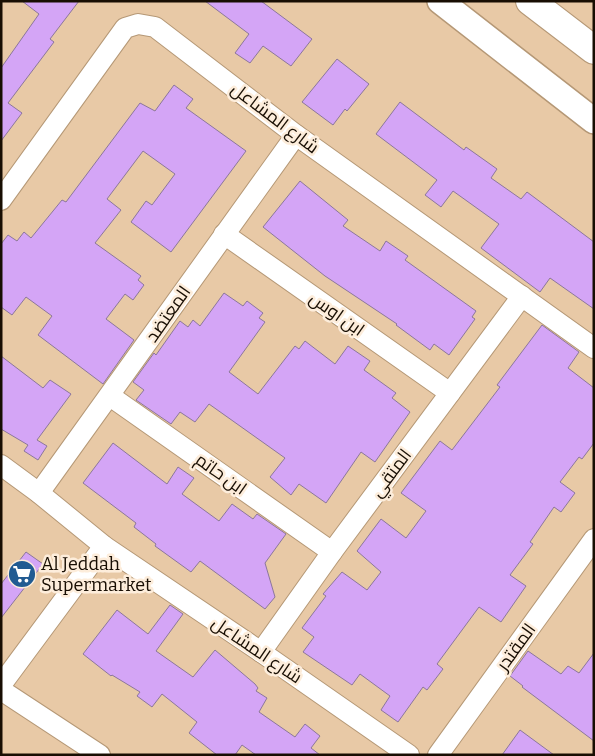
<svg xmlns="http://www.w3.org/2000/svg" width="595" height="756" viewBox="0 0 595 756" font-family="Bitter,Cairo,serif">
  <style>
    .building { fill: #d4a5f6; stroke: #8c779b }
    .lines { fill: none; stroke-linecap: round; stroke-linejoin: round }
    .minor-casing { stroke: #b59876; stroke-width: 22 }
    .tertiary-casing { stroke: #b59876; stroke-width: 28 }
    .motorway-casing { stroke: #b59876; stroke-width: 30 }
    .minor { stroke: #fff; stroke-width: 20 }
    .tertiary { stroke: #fff; stroke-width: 25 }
    .motorway { stroke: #fff; stroke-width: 28 }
    .labels { text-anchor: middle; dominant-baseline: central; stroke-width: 5; stroke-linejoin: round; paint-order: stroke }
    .street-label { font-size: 18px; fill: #180e03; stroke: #fdeddb }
    .poi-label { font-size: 18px; fill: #180e03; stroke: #fdeddb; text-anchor: start }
  </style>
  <rect width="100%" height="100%" fill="#e8c9a6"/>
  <g class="building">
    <path d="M22,1H79L50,39L54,42L8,103L22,113L1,141V68L39,14Z"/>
    <path d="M205,1H261L312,39L291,66L263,46L250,63L235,53L249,34Z"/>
    <path d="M337,59L369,84L347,111L345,109L333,125L302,102Z"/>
    <path d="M174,85L193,99L186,108L246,151L171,252L131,222L146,201L152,205L175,174L143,151L107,199L121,210L95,243L141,276L138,280L144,285L133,300L125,294L106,319L134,340L103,384L38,335L52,316L26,297L12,315L1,307V244L8,235L17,241L24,232L31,238L62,200L66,202L140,103L155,111Z"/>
    <path d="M400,102L464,150L466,147L497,169L491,178L521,199L527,192L594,242V309L550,278L540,292L481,248L499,224L453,191L441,207L425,195L437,180L376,134Z"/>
    <path d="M300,181L348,220L343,226L380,251L386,241L408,256L405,260L476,311L472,317L475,319L449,355L434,344L430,350L396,325L397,324L325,276L263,227Z"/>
    <path d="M224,293L243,306L247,301L263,313L259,318L265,322L229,372L258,394L295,346L299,349L305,341L335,364L348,346L370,361L364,370L396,393L392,398L410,412L375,462L361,452L326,503L299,484L291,495L270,477L285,458L209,404L195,422L180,412L171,424L136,400L144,390L133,382L154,353L156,355L180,321L188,327L193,320L200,326Z"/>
    <path d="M542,325L579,352L568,368L594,388V443L582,459L579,457L560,482L575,493L561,512L554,507L530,542L533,544L510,575L526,586L501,622L479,607L437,664L443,669L427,690L423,687L398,722L381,710L390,696L360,674L352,685L303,652L314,637L302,628L326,596L323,594L342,572L367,590L381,572L357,551L381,519L406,538L426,511L401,493L440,441L452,450L500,387L497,385Z"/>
    <path d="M1,356L43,388L50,380L71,394L37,440L47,446L38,460L24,451L28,445L1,429Z"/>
    <path d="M113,443L167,484L178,467L194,478L182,494L219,521L232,504L253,519L257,514L286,534L265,563L275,597L265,609L200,561L191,572L155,546L156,544L134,527L136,523L83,483Z"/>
    <path d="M26,552L43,564L1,618V584Z"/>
    <path d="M170,605L183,614L156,651L193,677L215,650L255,684L258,688L256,691L267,698L259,712L295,737L305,724L320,736L311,748L320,755H256L242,745L235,755H217L189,733L197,722L162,694L152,707L137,696L140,692L112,675L111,676L83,654L117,610L148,634Z"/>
    <path d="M528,651L561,674L568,666L579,673L594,653V741L522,687L523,686L510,676Z"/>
    <path d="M520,730L554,755H502Z"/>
  </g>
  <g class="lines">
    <defs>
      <g id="minor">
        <path d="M1,200L125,28L138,24L155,27L296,135L594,348"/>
        <path d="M224,234L450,393"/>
        <path d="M110,396L332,552"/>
        <path d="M1,465L39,493L104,546L261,652L409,755"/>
        <path d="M39,493L296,135"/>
        <path d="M261,652L332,552L522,296"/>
        <path d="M1,685L104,546"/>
        <path d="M1,690L100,755"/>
        <path d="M438,755L594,539"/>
      </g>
      <path id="tertiary" d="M440,1L594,121"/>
      <path id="motorway" d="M530,1L594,50"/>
    </defs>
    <use href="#minor" class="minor-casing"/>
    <use href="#tertiary" class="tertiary-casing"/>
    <use href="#motorway" class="motorway-casing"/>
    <use href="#minor" class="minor"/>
    <use href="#tertiary" class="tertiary"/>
    <use href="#motorway" class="motorway"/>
  </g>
  <defs>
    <symbol id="supermarket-disc" viewBox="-11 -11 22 22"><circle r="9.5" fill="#215b92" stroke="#fdeddb"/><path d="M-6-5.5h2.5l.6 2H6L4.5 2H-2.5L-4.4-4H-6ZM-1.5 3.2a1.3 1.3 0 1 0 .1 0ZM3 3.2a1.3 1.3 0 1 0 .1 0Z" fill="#fff"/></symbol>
  </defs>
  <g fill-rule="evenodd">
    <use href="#supermarket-disc" x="6" y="558" width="32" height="32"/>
  </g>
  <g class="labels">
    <g class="street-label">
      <text transform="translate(275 118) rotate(37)">شارع المشاعل</text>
      <text transform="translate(168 314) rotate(-55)">المعتضد</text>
      <text transform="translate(337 314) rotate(35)">ابن اوس</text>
      <text transform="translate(391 473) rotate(-53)">المتقي</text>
      <text transform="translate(221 474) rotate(35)">ابن حاتم</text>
      <text transform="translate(516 647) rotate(-54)">المقتدر</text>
      <text transform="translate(257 650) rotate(34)">شارع المشاعل</text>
    </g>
    <g class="poi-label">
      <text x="41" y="564">Al Jeddah<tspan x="41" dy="21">Supermarket</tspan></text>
    </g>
  </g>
  <rect width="595" height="756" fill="none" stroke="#180e03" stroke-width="5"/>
</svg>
